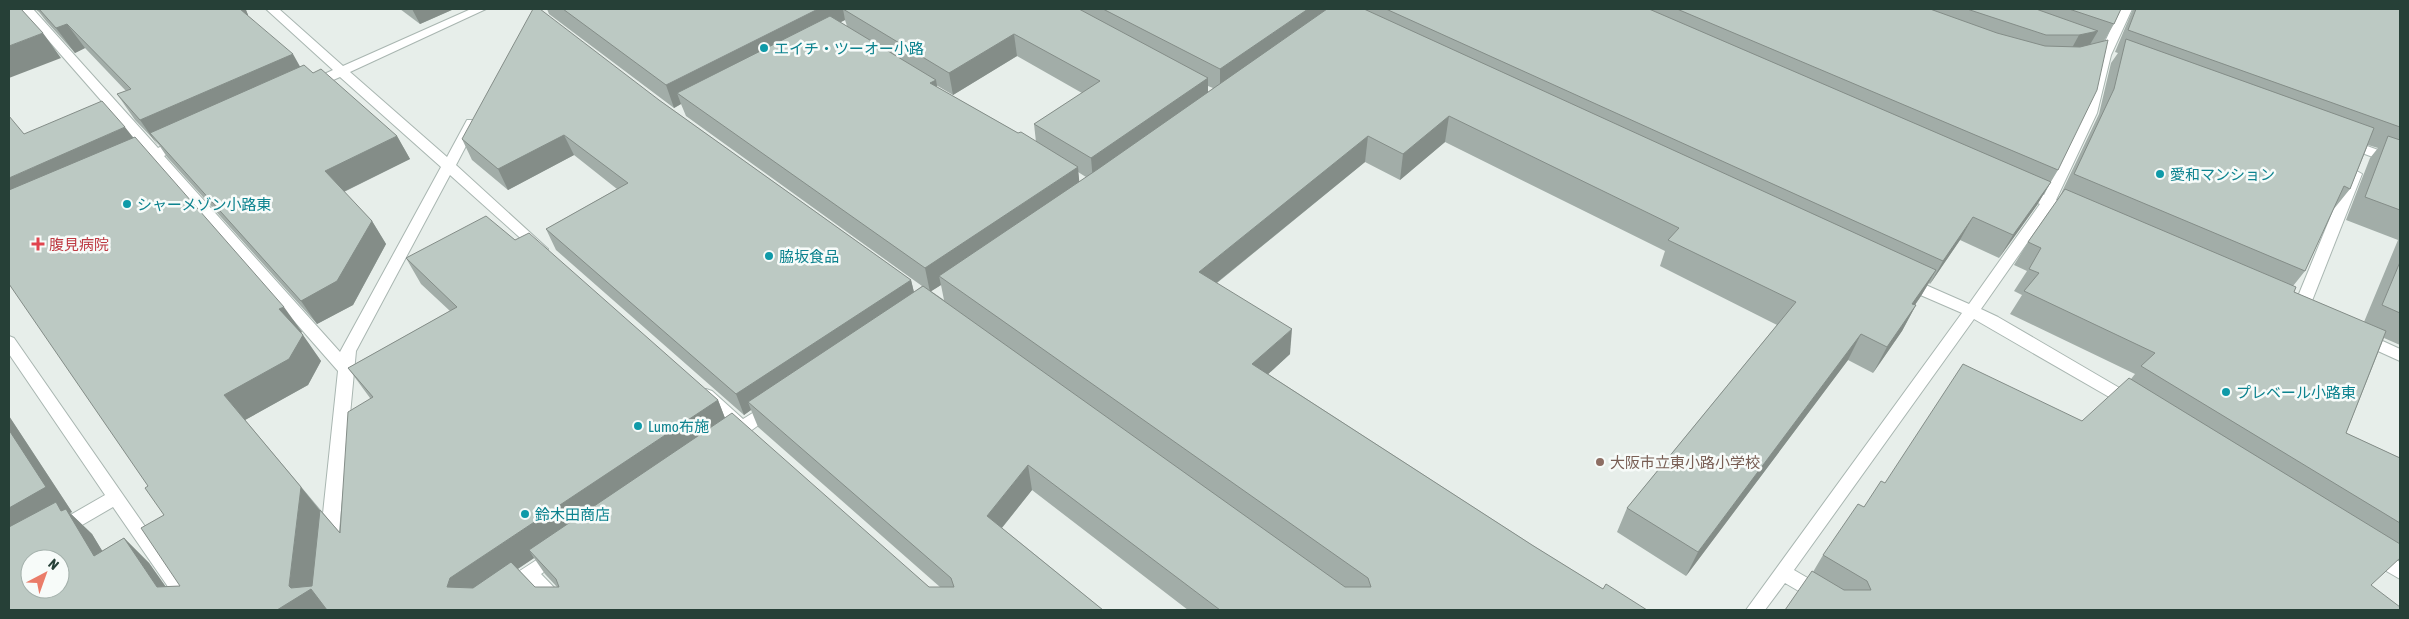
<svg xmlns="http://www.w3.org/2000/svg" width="2409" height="619" viewBox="0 0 2409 619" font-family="'Asap Condensed','Noto Sans JP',sans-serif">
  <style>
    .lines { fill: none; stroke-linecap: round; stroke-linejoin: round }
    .minor-casing { stroke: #a9b6b1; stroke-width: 2 }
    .minor { fill: #fff; fill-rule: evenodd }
    .wall { fill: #a2ada8; fill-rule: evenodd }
    .shaded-wall { fill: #848d88 }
    .building { fill: #bcc9c3; stroke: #848d88; fill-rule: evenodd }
    .culture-dot { fill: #0f9aa8; stroke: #f7fbf9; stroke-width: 2 }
    .health-dot { fill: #e0444e; stroke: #f7fbf9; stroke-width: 2 }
    .education-dot { fill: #8d6e63; stroke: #f7fbf9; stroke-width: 2 }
    .labels { text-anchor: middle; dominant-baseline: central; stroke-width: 5; stroke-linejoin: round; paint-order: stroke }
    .culture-label { font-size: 15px; fill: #0d838f; stroke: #f7fbf9; text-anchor: start }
    .health-label { font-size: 15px; fill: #be3a42; stroke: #f7fbf9; text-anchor: start }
    .education-label { font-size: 15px; fill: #785e54; stroke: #f7fbf9; text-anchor: start }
  </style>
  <rect width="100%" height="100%" fill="#e7eeea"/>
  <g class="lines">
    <defs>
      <g id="minor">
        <path d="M21,9H33L158,148L175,140H185L187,143L185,146L164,156L340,352L441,167L340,77L315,88H307L305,85L307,82L333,70L266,9H279L343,66L471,9H486L350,72L447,157L467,120H477L478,123L456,165L548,249L541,254L536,252L450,175L356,351L338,542L335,547L329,549L323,547L320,542L338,371L154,161L138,168H128L126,165L128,162L147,153Z"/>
        <path d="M2120,9H2132L2111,55L2097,113L2056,200L2078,210L2080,213L2073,218L2051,209L1981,309L1998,317L2135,397L2137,401L2135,405L2129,407L2123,405L1974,319L1794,570L1852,604L1855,610H1831L1785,583L1765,610H1746L1962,313L1902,287L1900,283L1902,279H1912L1969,304L2040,204L2018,194L2016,191L2018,188H2028L2044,195L2085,113L2099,55Z"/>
        <path d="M2348,139L2400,158V167L2343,146L2341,143Z"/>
        <path d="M2355,170L2362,174L2308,311L2305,315H2295L2292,311L2348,174Z"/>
        <path d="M2363,332L2400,349V361L2358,342L2355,338L2358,334Z"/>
        <path d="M9,336L14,338L203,610H184L113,507L65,535L59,537L53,535L50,530L53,525L105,495L9,354Z"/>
        <path d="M706,389L712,391L743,419L772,401L778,403L780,407L778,411L749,432L729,443L723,442L721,437L731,427L698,395L700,391Z"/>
        <path d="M555,548L561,550L564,555L561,560L541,574L570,604L573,610H552L528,584L489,610H466L469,604Z"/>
        <path d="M2375,549L2400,562V579L2369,561L2366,556L2369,551Z"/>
      </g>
    </defs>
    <use href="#minor" class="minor-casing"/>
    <use href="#minor" class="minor"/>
  </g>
  <g class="wall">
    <path d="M35,9H248L246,10L248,15H247L300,67L313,73L397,136L410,159L344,192L372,221L386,244L353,305L317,324L167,157L159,145L135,120L117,94L126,91L85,48L75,53L46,21L39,12Z"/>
    <path d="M400,9H454L420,24Z"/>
    <path d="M547,9H2121L2114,24L2104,41L2058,170L2037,205L1999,258L1960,240L1930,284L1929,283L1921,296L1915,305H1916L1902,331L1873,373L1848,360L1686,576L1617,532L1627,508L1777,325L1660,266L1665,251L1445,142L1400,180L1365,162L1217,283L1290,354L1268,374L1532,545L1603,589L1647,610H1188L1032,490L1002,528L1103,610H9V416L72,512L70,513L92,534L102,551L124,538L149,563L166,587L180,586L164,515L148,486L24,134L133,138L302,332L301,333L321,361L308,385L245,420L340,533L370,398L348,368L450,311L421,284L406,258L515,240L718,400L725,418L929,587H940L758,427L751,410L744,415L556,250L546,229L617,189L574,155L508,190L472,160L462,139L659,100L911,280L914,292L922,286L686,116L681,104L674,108L549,14ZM845,20L847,26L840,22ZM1017,56L1082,93L1034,124L1036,142L1018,133L937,87L936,85L953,95ZM1208,86L1213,88L1208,92ZM1078,172L1086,177L1079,182ZM941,285L944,300L931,291ZM534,558L545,574L557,587H535L518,569Z"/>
    <path d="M2133,9H2400V345L2384,338L2346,433L2400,458V558L1785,610L1813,572L1823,555L1864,507L1885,483L2082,421L2131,379L2135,374L2010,314L2022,295L2014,291L2027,271L2014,265L2028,242L2059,198L2099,114L2111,63L2118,53L2115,52ZM2368,145L2378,148L2370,158L2346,220L2398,240L2364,322L2294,292L2293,286L2305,271L2333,210L2350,189Z"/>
  </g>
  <g class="shaded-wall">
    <path d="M232,9H248L246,10L248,15L238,19Z"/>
    <path d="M412,9H454L420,24Z"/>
    <path d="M818,9H866H843L845,20L688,101L677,93L681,104L674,108L666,85Z"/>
    <path d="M1308,9H1327L1220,92V69Z"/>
    <path d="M67,24L85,48L75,53L56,28Z"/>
    <path d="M2098,31L2085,53L2067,57L2079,35Z"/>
    <path d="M43,33L61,58L9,78V46Z"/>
    <path d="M1014,34L1017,56L953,95L949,73Z"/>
    <path d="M293,54L307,79L150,133L158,146L140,120Z"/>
    <path d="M1208,78V100L1093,181L1091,158Z"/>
    <path d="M936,80L940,103L930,83Z"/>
    <path d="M1449,116L1445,142L1400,180L1403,154Z"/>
    <path d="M125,127L144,152L9,213V178Z"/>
    <path d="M564,135L574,155L508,190L498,169Z"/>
    <path d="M397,136L410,159L339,194L325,171Z"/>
    <path d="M1368,136L1365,162L1199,297V272Z"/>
    <path d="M1078,167L1080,190L939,276L941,285L930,292L925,268Z"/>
    <path d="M2051,182L2037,205L1999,258L2013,235Z"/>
    <path d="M1973,217L1960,240L1930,284L1943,261Z"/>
    <path d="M372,221L386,244L353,305L317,324L301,301Z"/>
    <path d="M1936,270L1921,296L1898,329L1912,304Z"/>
    <path d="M911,280L916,301L748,402L751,410L744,415L736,394Z"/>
    <path d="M1916,305L1902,331L1873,373L1887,347Z"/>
    <path d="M284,307L302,332L297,335L279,309Z"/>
    <path d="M1292,329L1290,354L1251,390L1252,364Z"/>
    <path d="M1861,334L1848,360L1686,576L1698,552Z"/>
    <path d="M303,335L321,361L308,385L245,420L224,395Z"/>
    <path d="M718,400L728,426L529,550L534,558L468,602L447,587L450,578Z"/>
    <path d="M9,416L72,512L70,513L92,534L120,580L9,548Z"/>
    <path d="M1028,465L1032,490L992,540L987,516Z"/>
    <path d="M301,487L321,512L330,610H277L289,586Z"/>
    <path d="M124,538L149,563L182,610L157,587Z"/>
  </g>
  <g class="building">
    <path d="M9,9H21L43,33L9,46Z"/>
    <path d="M39,9H240L293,54L140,120L117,94L131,89L67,24L56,28Z"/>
    <path d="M533,9H540L659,100L911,280L736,394L546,229L628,183L564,135L498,169L462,139Z"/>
    <path d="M563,9H818L666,85Z"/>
    <path d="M843,9H1079L1208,78L1091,158L1034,124L1100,81L1014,34L949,73Z"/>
    <path d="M1103,9H1308L1220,69Z"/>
    <path d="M1327,9H1364L1936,270L1912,304L1916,305L1887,347L1861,334L1698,552L1627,508L1796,302L1668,240L1679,228L1449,116L1403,154L1368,136L1199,272L1292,329L1252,364L1532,545L1603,589L1606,584L1647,610H1220L1028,465L987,516L1103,610H327L311,589L277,610H9V527L56,502L61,511L66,509L94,556L124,538L157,587L180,586L141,528L164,515L145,488L148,486L9,284V190L135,137L284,307L279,309L303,335L289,359L224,395L301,487L289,586L291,588L312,586L320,510L340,533L348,412L373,397L348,368L457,307L406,258L486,216L515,240L529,233L718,400L450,578L447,587L473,588L511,562L535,587H559L556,579L529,550L732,413L929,587H954L951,578L748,402L923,286L1345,587H1371L1368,578L939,276L1098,169ZM30,559H60V589H30Z"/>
    <path d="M1386,9H1649L2051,182L2013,235L1973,217L1943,261Z"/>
    <path d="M1677,9H1930L1997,33L2045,46L2080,47L2108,40L2097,90L2058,170Z"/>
    <path d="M1967,9H2036L2098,31L2079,35H2046Z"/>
    <path d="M2069,9H2121L2114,24Z"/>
    <path d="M2136,9H2400V127L2128,30Z"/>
    <path d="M830,16L936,80L930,83L1018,133L1021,132L1078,167L925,268L677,93Z"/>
    <path d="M2126,39L2374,128L2350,189L2344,186L2305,271L2074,174L2114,89Z"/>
    <path d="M304,65L313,73L321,69L397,136L325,171L372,221L337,281L301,301L150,133Z"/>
    <path d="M102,101L125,127L9,178V116L24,134Z"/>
    <path d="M2388,136L2400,140V210L2365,197Z"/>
    <path d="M2065,189L2296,287L2294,292L2386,331L2346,433L2400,458V523L2141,366L2155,353L2024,291L2039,273L2029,269L2041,248L2028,242Z"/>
    <path d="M2400,262V313L2382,305Z"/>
    <path d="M1963,364L2082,421L2129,378L2400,544V558L2371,585L2400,607V610H1785L1812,571L1844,590H1871L1867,581L1823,555L1858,504L1864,507L1881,481L1885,483Z"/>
    <path d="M9,430L46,487L9,508Z"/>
  </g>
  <g class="culture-dot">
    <circle cx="764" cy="48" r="5"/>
    <circle cx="2160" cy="174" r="5"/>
    <circle cx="127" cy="204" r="5"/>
    <circle cx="769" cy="256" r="5"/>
    <circle cx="2226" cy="392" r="5"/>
    <circle cx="638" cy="426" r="5"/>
    <circle cx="525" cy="514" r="5"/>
  </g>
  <path class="health-dot" d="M35.5 236.5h5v5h5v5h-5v5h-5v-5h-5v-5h5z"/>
  <circle class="education-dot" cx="1600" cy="462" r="5"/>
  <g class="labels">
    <g class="culture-label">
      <text x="774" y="48">エイチ・ツーオー小路</text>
      <text x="2170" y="174">愛和マンション</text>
      <text x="137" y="204">シャーメゾン小路東</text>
      <text x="779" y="256">脇坂食品</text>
      <text x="2236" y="392">プレベール小路東</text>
      <text x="648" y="426">Lumo布施</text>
      <text x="535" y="514">鈴木田商店</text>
    </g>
    <g class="health-label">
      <text x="49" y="244">腹見病院</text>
    </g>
    <g class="education-label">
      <text x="1610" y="462">大阪市立東小路小学校</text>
    </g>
  </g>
  <rect width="2409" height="619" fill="none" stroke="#264037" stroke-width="20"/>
  <g transform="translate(45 574) rotate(41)"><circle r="24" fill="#f7fbf9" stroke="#a3b0ab"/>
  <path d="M0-4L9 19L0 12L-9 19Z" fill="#ea7c69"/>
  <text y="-8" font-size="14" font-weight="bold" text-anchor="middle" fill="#264037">N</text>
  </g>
</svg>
